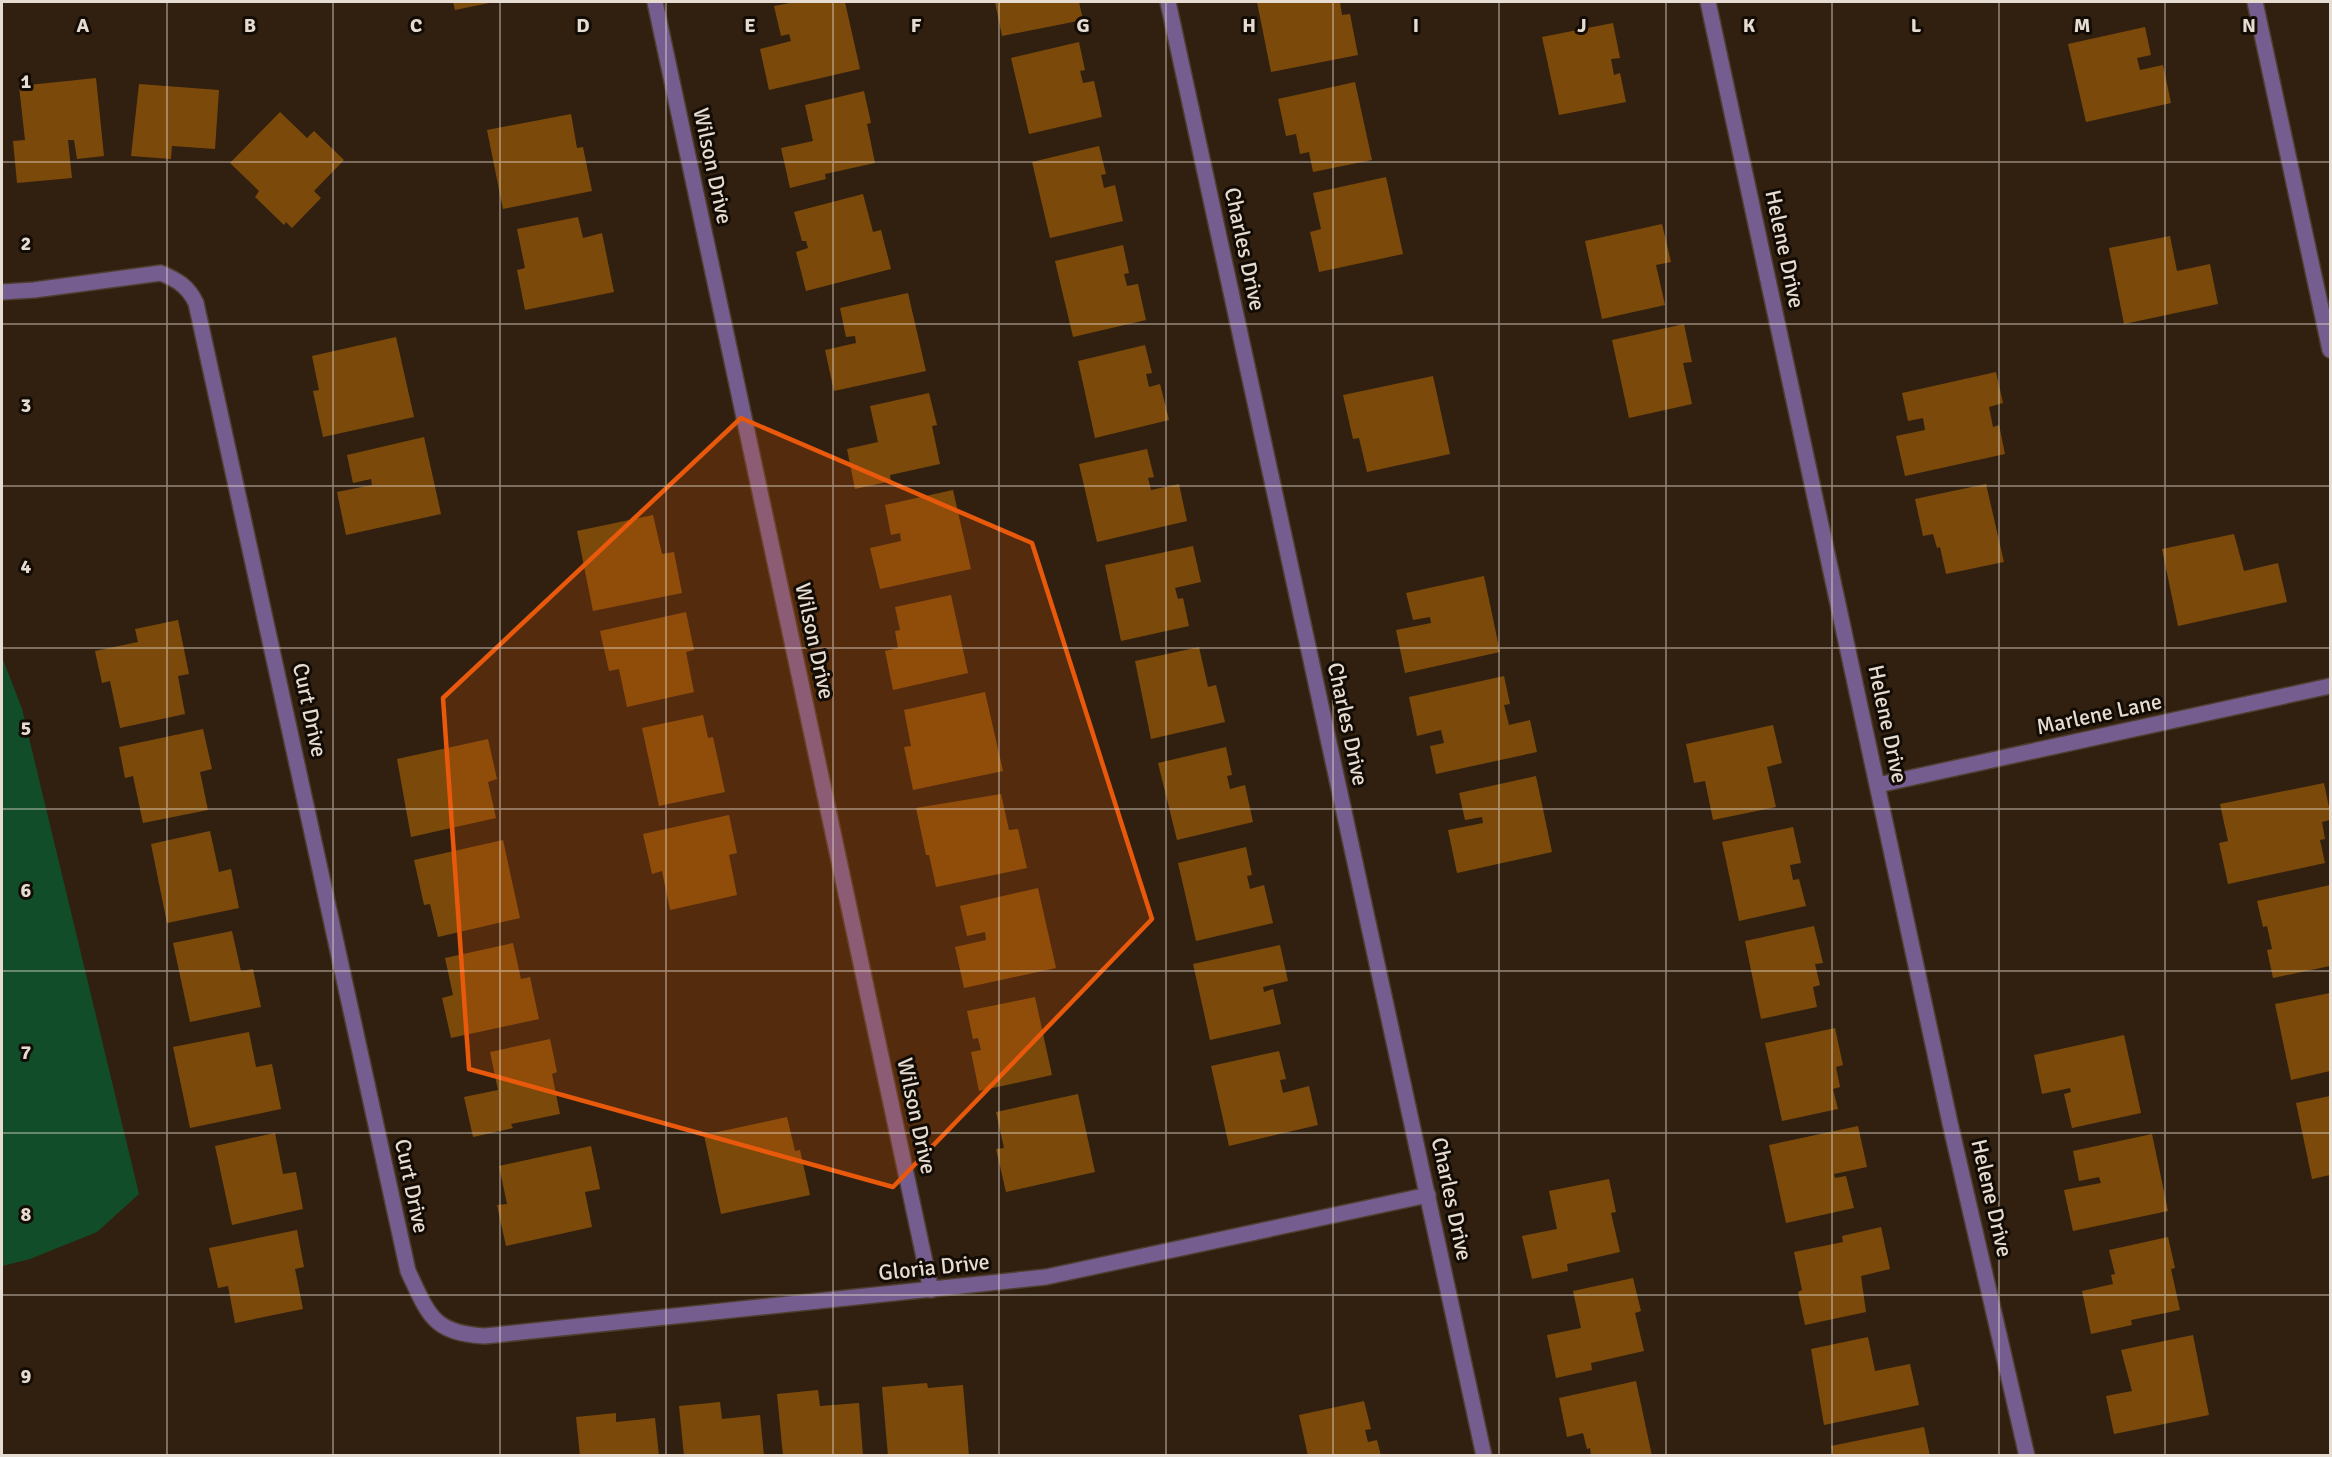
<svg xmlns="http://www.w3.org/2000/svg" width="2332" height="1457" viewBox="0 0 2332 1457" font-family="Signika,sans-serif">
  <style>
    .green { fill: #124d29 }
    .building { fill: #7b4a0b }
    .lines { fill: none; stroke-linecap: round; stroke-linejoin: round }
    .minor-casing { stroke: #4e3e2f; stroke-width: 18 }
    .minor { stroke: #755d8f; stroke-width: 15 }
    .marked { fill: #e8590c; fill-opacity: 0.2; stroke: #e8590c; stroke-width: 4.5; stroke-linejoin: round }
    .grid { fill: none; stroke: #e7dcd1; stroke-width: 1.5; stroke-opacity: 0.55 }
    .labels { text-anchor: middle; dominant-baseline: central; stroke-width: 6; stroke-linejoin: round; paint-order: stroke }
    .street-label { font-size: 22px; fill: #e7dcd1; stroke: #130c05 }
    .grid-label { font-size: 20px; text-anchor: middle; font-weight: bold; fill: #e7dcd1; stroke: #130c05; stroke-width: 6; stroke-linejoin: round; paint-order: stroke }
  </style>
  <rect width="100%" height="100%" fill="#312010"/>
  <path class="green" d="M2,657L22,709L139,1194L97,1232L30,1259L2,1266Z"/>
  <g class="building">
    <path d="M453,2H489V3L455,10Z"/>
    <path d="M795,2H845L860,69L769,90L760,49L791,41L789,34L781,36L774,6Z"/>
    <path d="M995,2H1079L1083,20L1002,36Z"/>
    <path d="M1257,2H1340L1342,15L1350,14L1358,55L1271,72Z"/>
    <path d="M1613,23L1620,58L1611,59L1614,75L1620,73L1626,102L1559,115L1542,37Z"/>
    <path d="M2145,27L2151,55L2137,58L2140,70L2163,65L2171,103L2086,122L2068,44Z"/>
    <path d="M1079,42L1085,70L1080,71L1083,83L1094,81L1102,117L1029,134L1011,58Z"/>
    <path d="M96,78L104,156L77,159L74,140H68L72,178L17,183L13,141L25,140L19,86Z"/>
    <path d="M1355,82L1372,160L1313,172L1309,152L1300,154L1296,134L1286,136L1278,99Z"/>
    <path d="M139,84L219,90L215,149L172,146L171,159L131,156Z"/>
    <path d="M864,91L871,123L867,124L875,163L825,174L826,179L790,188L781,148L813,141L805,105Z"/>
    <path d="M280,112L307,138L314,131L344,160L314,191L321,198L292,228L286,222L284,225L255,197L259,191L230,163Z"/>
    <path d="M571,114L577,148L583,147L592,191L503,209L487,130Z"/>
    <path d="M1099,146L1106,174L1101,175L1104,188L1115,185L1123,221L1050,238L1032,162Z"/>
    <path d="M1386,177L1403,254L1319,272L1310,232L1321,229L1313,193Z"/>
    <path d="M863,194L873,232L881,230L891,269L806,291L796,252L808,248L806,241H802L794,212Z"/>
    <path d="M578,217L583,238L602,233L614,292L525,310L517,270L525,268L517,229Z"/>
    <path d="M1662,224L1671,262L1656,265L1665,305L1602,319L1585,241Z"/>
    <path d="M2170,236L2177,271L2210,264L2218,304L2124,324L2109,248Z"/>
    <path d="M1123,245L1129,273L1124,274L1127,286L1138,284L1146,320L1073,337L1055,261Z"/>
    <path d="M908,293L926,371L834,391L825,350L856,343L855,336L846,337L840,308Z"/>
    <path d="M1684,324L1692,362L1683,363L1692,404L1629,418L1612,340Z"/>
    <path d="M396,337L414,417L323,437L313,391L319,390L312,356Z"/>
    <path d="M1145,345L1152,373L1146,374L1149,387L1160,384L1169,420L1095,438L1078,361Z"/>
    <path d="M1996,372L2003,403L1989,407L1993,427L1999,425L2005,454L1905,476L1896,436L1925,430L1923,418L1908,421L1902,393Z"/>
    <path d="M1433,376L1450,454L1367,472L1359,438L1353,439L1343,395Z"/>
    <path d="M929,393L937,425L932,426L940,464L890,475L891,481L855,489L847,449L878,442L870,406Z"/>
    <path d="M424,437L441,514L346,535L337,492L372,485L371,479L353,483L347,455Z"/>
    <path d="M1147,449L1154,477L1148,478L1151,490L1179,484L1187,521L1097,542L1079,464Z"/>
    <path d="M1986,484L2004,562L1946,574L1940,547L1937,548L1933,534L1923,536L1915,499Z"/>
    <path d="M953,490L971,569L880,589L870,548L901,541L900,533L891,535L885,505Z"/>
    <path d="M653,515L662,554L674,552L682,593L593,611L577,531Z"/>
    <path d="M2234,534L2244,571L2278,563L2287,602L2178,626L2162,549Z"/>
    <path d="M1193,546L1201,582L1175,588L1178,599L1183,598L1189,626L1121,641L1105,565Z"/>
    <path d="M1484,576L1500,652L1405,673L1396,630L1431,623L1430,617L1413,620L1406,593Z"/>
    <path d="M951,595L968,673L893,690L885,651L898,648L895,631L900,630L895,607Z"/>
    <path d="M686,612L694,650L686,652L694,692L627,707L619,669L609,671L600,631Z"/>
    <path d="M178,620L189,674L178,676L185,714L120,728L110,681L102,683L95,651L138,642L135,629Z"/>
    <path d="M1199,647L1208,687L1216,685L1225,722L1151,739L1135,661Z"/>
    <path d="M1504,676L1510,704L1504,705L1509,725L1530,720L1537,752L1436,774L1430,746L1444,743L1441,730L1417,736L1409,697Z"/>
    <path d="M985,692L1003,771L913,790L904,747L911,746L904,710Z"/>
    <path d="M703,715L708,738L713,737L725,792L659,806L642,728Z"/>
    <path d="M1773,725L1782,763L1767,767L1776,807L1713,820L1705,781L1694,783L1686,744Z"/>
    <path d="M203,729L212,769L200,772L208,810L143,823L133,776L125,778L119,747Z"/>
    <path d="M488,739L497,779L488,782L496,818L411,837L397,759Z"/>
    <path d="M1226,747L1232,775L1227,776L1230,789L1245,785L1253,822L1177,840L1158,763Z"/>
    <path d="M1536,776L1552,852L1457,873L1448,830L1483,823L1482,817L1465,820L1459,793Z"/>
    <path d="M2324,783L2330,812V820L2322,822L2325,839L2320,840L2325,863L2228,884L2219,843L2228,841L2220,804Z"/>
    <path d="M1001,794L1009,830L1018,829L1027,868L936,887L929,855H926L916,808Z"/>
    <path d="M729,815L737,853L729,855L737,895L670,910L662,871L652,874L643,834Z"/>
    <path d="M1793,827L1801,863L1790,865L1793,880L1799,879L1806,906L1739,921L1722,842Z"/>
    <path d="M210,831L219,872L231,869L239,908L167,923L151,844Z"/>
    <path d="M503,840L520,918L438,937L430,904L424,905L414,860Z"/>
    <path d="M1246,847L1252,875L1247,876L1250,889L1264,885L1273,923L1196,941L1178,863Z"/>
    <path d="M2330,885V966L2273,978L2267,950L2272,949L2267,926L2263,927L2257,901Z"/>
    <path d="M1038,888L1056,968L964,988L955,947L986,940L985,932L967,936L960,906Z"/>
    <path d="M1814,926L1823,963L1815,964L1820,985L1813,987L1817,1007L1761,1019L1745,941Z"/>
    <path d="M232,931L241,971L253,969L261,1007L190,1022L173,943Z"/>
    <path d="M513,943L521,979L530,977L539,1019L451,1038L442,998L453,995L445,958Z"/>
    <path d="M1280,945L1288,981L1263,987L1264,992L1273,989L1281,1024L1210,1040L1193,964Z"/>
    <path d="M2330,993V1071L2291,1080L2275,1004Z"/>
    <path d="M1035,997L1052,1075L979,1091L971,1052L981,1050L978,1038L973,1039L967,1011Z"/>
    <path d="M1835,1028L1843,1065L1836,1067L1840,1087L1833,1089L1838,1109L1782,1121L1765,1043Z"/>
    <path d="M249,1032L256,1067L272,1064L281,1109L190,1128L173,1047Z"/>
    <path d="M2124,1035L2141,1113L2072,1128L2064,1094L2071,1092L2070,1088L2042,1094L2034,1055Z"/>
    <path d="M550,1039L557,1072L552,1074L560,1114L511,1124L513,1128L473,1137L464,1097L498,1090L490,1052Z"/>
    <path d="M1279,1051L1286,1079L1280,1080L1283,1093L1309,1086L1318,1125L1229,1146L1211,1066Z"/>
    <path d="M1078,1094L1095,1172L1006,1192L996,1149L1004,1148L996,1112Z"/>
    <path d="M2330,1096V1175L2312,1179L2296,1103Z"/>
    <path d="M787,1117L795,1151L800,1150L810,1195L721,1214L704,1135Z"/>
    <path d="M1858,1126L1867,1167L1834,1174L1835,1178L1846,1176L1854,1208L1786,1223L1769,1145Z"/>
    <path d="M275,1133L283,1174L296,1172L303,1209L232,1225L215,1146Z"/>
    <path d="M2152,1134L2168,1211L2073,1231L2064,1190L2101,1183L2099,1177L2079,1181L2073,1151Z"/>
    <path d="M591,1146L600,1189L585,1192L592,1227L506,1246L497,1205L507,1204L499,1166Z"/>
    <path d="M1609,1179L1616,1212L1611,1213L1620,1252L1567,1264L1568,1271L1532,1279L1522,1236L1557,1229L1549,1191Z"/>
    <path d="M1881,1227L1890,1269L1861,1276L1866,1312L1805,1325L1798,1292L1802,1290L1794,1252L1843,1242L1842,1236Z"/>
    <path d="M297,1230L304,1267L295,1269L303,1309L235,1323L228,1286L218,1288L209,1248Z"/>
    <path d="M2168,1237L2175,1268L2171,1269L2180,1310L2131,1320L2132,1325L2091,1334L2082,1291L2113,1284L2111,1275L2115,1274L2109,1250Z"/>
    <path d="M1633,1278L1641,1311L1635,1313L1644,1351L1591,1363L1592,1370L1556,1378L1547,1335L1581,1328L1573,1291Z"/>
    <path d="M2193,1335L2209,1415L2114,1434L2106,1396L2132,1391L2121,1350Z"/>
    <path d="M1868,1337L1875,1371L1910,1364L1919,1405L1824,1425L1811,1349Z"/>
    <path d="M1636,1381L1652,1456H1591L1590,1448L1587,1449L1583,1433L1567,1437L1559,1398Z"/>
    <path d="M927,1383L928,1388L963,1385L969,1456H888L882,1387Z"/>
    <path d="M818,1390L820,1406L859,1403L863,1456H783L777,1394Z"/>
    <path d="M1364,1401L1371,1429L1365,1430L1368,1442L1377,1440L1381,1456H1308L1299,1415Z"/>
    <path d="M720,1402L722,1419L760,1415L764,1456H684L679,1406Z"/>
    <path d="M616,1413V1422L655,1418L659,1456H580L576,1417Z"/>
    <path d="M1924,1427L1930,1456H1833L1831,1446Z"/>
  </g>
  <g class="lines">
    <defs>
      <g id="minor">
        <path d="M655,2L931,1290"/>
        <path d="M1168,2L1484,1456"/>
        <path d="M1708,2L1950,1123L2027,1456"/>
        <path d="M2255,2L2330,350"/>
        <path d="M2,292L34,290L161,273C177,280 188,286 196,303L408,1271C429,1316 433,1333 485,1336L1046,1277L1428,1195"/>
        <path d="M1878,785L2330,686"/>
      </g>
    </defs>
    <use href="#minor" class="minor-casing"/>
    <use href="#minor" class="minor"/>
  </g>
  <path class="marked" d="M741,418L1032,543L1152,919L893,1187L469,1069L443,698Z"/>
  <path class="grid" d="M167,2V1456M333,2V1456M500,2V1456M666,2V1456M833,2V1456M999,2V1456M1166,2V1456M1333,2V1456M1499,2V1456M1666,2V1456M1832,2V1456M1999,2V1456M2165,2V1456M2,162H2330M2,324H2330M2,486H2330M2,648H2330M2,809H2330M2,971H2330M2,1133H2330M2,1295H2330"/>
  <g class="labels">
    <g class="street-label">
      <text transform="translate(713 166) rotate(78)">Wilson Drive</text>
      <text transform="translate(1245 249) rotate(78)">Charles Drive</text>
      <text transform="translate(1785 249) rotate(78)">Helene Drive</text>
      <text transform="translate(815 641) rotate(78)">Wilson Drive</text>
      <text transform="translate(310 710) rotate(78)">Curt Drive</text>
      <text transform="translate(2099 714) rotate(-12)">Marlene Lane</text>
      <text transform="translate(1348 724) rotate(78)">Charles Drive</text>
      <text transform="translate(1888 724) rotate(78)">Helene Drive</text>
      <text transform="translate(917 1116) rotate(78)">Wilson Drive</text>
      <text transform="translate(412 1186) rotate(78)">Curt Drive</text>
      <text transform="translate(1992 1198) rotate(77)">Helene Drive</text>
      <text transform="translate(1452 1199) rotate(78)">Charles Drive</text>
      <text transform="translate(934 1267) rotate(-6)">Gloria Drive</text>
    </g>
  </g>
  <g class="grid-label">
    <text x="83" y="32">A</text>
    <text x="250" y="32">B</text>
    <text x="416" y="32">C</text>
    <text x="583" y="32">D</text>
    <text x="750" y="32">E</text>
    <text x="916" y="32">F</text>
    <text x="1083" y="32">G</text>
    <text x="1249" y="32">H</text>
    <text x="1416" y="32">I</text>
    <text x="1582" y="32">J</text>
    <text x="1749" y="32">K</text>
    <text x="1916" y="32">L</text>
    <text x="2082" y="32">M</text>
    <text x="2249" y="32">N</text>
    <text x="26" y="88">1</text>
    <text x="26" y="250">2</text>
    <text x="26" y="412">3</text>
    <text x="26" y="573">4</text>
    <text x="26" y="735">5</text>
    <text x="26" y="897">6</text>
    <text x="26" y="1059">7</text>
    <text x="26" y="1221">8</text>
    <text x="26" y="1383">9</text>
  </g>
  <rect width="2332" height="1457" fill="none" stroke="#e7dcd1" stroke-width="6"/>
</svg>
